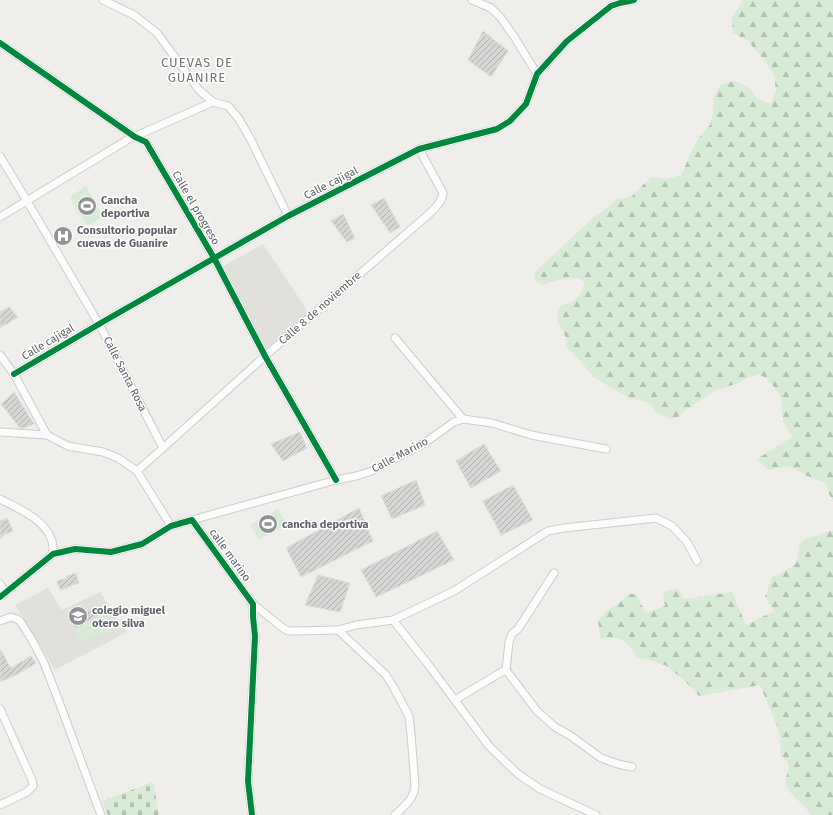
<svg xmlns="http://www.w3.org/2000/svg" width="833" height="815" viewBox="0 0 833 815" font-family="'Fira Sans',sans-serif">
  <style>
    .education { fill: #e2e0da }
    .forest { fill: url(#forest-firs) }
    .cemetery { fill: url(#cemetery-stones) }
    .garden { fill: #d8ebd6 }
    .building { fill: url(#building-hatch); stroke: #deddd9 }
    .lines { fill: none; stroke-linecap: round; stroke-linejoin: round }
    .street-casing { stroke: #cbcccc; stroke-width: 9 }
    .street { stroke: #fdfcfc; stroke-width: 7 }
    .cycleway-casing { stroke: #fff; stroke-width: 8 }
    .cycleway { stroke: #00873e; stroke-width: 6 }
    .labels { text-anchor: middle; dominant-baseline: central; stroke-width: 3; stroke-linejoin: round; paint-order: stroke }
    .street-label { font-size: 11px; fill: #5f6368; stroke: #fff }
    .poi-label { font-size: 11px; font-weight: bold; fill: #5f6368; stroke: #fff; text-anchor: start }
    .quarter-label { font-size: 13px; letter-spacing: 1px; fill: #70757a; stroke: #fff }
  </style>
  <defs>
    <pattern id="forest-firs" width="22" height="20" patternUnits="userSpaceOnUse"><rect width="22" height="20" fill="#d8ebd6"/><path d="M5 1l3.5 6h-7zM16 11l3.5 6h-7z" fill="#b2c2b1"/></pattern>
    <pattern id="cemetery-stones" width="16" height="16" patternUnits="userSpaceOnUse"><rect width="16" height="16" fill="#d8ebd6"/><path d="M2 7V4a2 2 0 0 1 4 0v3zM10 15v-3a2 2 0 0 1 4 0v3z" fill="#b2c2b1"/></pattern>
    <pattern id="building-hatch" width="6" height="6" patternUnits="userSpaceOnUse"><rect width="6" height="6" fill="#d6d5d3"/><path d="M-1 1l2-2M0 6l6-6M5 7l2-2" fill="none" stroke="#b1b0af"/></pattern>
  </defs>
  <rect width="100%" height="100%" fill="#efeeea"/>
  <g class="education">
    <path d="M263,244L309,313L265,349L224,266Z"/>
    <path d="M48,588L62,610L100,592L127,632L55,670L15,605Z"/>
  </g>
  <g class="forest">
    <path d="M743,0H833V500C828,495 829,489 825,482C811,479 801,473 790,466L768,470L757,459L792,437L783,421L780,395L771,383L765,378L759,374L745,379L739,383L716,390L684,411L678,417L670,419L662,416L656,412L651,405L644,401L629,398L593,377L583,364L566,347C566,345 566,343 566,340C565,330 556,326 557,314C558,303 566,305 573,301C579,297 583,290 585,283C583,281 582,280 580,279C572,275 550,282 542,285L535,281L534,274L538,269L594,217L607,208L617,199L631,197L651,177L667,179L681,176L693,148L700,136L710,125L713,111L714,96L722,84L736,81L749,88L758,99L771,104L776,90L774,75L766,62L747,40L733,33L732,17Z"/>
    <path d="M828,531H833V815H811C801,798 778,793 789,769L787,761L781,757L780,736L778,728L760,685L699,696L684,680L678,675L672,671L667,666L646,659L638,658C635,654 626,642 623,640C617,637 607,638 600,638L598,621L606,611L620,602L628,594H636L646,613L665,606L663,592L678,588L684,599L732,592L746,625L774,611L765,597L772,577L784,571L796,564C797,559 798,553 799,548C801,538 808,539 816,536C820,534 824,532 828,531Z"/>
  </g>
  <path class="cemetery" d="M153,782L159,815H108L102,801Z"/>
  <g class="garden">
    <path d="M86,186L103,216L87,226L70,197Z"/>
    <path d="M278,509L287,524L259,540L250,525Z"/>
    <path d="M102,614L111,629L82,643L75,630Z"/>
  </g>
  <g class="building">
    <path d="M483,31L508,51L491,77L468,60Z"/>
    <path d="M384,198L400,227L390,233L371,205Z"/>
    <path d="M343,214L355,238L347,242L331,221Z"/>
    <path d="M9,307L18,317L0,328V312Z"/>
    <path d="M14,392L34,424L23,428H20L1,404Z"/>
    <path d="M300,432L307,448L283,461L271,444Z"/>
    <path d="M484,444L501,471L471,488L456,461Z"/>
    <path d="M416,480L425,505L392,519L381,496Z"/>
    <path d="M513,485L533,520L501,535L483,501Z"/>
    <path d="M359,508L373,541L301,577L286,548Z"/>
    <path d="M7,518L13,531L5,534L0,539V521Z"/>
    <path d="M437,531L454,560L376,597L361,570Z"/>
    <path d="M76,573L79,583L67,587V588L60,590L57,581L67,578L66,576Z"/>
    <path d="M318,575L350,583L340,612L305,605Z"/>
    <path d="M91,608L96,616L76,628L70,620Z"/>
    <path d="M0,649L11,668L31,656L36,663L18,674L0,682Z"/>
  </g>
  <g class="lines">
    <defs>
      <g id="street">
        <path d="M103,0L134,15L157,33L199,90L213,102L228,106L239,119L251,140L288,216"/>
        <path d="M472,0L491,8L501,18L515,38L537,74"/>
        <path d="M0,43L135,137L146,142L214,258L265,356L336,480"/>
        <path d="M0,156L27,201L99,324L163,448"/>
        <path d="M0,217L129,139L213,102"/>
        <path d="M395,338L463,419"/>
        <path d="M0,355L14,374L47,435L68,446L103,452L118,458L137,471L171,526"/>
        <path d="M14,374L106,320L288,216L419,149L497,129L510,121L526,104L537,74L567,41L611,6L620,3L634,0"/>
        <path d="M0,432L47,435"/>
        <path d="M137,471L163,448L265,356L429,214C435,208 442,202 443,193L419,149"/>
        <path d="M0,499C19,509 45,519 52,541C53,545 53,550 53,554"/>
        <path d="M192,520L336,480L356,476L372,471L426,442L454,422L463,419L492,423L531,435L606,449"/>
        <path d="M0,584L5,593"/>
        <path d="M0,597L53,554L75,549L111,552L142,544L171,526L192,520L253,604V617L255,636L248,781L252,815"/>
        <path d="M253,604L283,628L288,631H294L338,630L356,625L393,620L454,591L548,531L564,528L656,518L672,526L687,542L697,561"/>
        <path d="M393,620L427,663L489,746L518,774L540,789L596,815"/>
        <path d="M0,621L11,617L17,619L20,621L32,640L44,663L58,699L101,815"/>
        <path d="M338,630L386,675L394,688L409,716L411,734L415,785C414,800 405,805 395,815"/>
        <path d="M506,670L509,642L512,634L518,629L554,573"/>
        <path d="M455,700L500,673L506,670L537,711L555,727L571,736L601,758L618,764L632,767"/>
        <path d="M0,709L32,780L33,786L27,792L0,805"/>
      </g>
    </defs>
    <use href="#street" class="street-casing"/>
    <use href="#street" class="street"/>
    <defs>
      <g id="cycleway">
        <path d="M0,43L135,137L146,142L214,258L265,356L336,480"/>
        <path d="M14,374L106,320L288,216L419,149L497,129L510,121L526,104L537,74L567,41L611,6L620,3L634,0"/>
        <path d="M0,597L53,554L75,549L111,552L142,544L171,526L192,520L253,604V617L255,636L248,781L252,815"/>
      </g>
    </defs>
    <use href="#cycleway" class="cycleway-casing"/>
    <use href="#cycleway" class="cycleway"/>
  </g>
  <defs>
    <symbol id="stadium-disc" viewBox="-11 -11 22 22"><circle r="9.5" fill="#919496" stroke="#fff"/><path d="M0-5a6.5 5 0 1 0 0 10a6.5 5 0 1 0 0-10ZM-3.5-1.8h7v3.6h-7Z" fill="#fff"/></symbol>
    <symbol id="hospital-disc" viewBox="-11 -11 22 22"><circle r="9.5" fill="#919496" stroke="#fff"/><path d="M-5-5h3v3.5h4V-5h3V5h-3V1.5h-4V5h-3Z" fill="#fff"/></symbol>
    <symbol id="school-disc" viewBox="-11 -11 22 22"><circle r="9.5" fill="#919496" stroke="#fff"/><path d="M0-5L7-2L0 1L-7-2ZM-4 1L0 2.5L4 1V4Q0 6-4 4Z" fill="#fff"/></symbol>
  </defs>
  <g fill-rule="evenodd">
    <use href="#stadium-disc" x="76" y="195" width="22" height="22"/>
    <use href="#hospital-disc" x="52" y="225" width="22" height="22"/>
    <use href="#stadium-disc" x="257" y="513" width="22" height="22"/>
    <use href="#school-disc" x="67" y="605" width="22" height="22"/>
  </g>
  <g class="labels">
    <g class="street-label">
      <text transform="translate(331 183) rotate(-27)">Calle cajigal</text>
      <text transform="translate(196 208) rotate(60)">Calle el progreso</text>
      <text transform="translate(320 308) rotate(-41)">Calle 8 de noviembre</text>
      <text transform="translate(48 342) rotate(-31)">Calle cajigal</text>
      <text transform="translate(125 374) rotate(63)">Calle Santa Rosa</text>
      <text transform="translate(400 455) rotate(-28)">Calle Marino</text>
      <text transform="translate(230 555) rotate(54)">calle marino</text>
    </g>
    <g class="poi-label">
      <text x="101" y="200">Cancha<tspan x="101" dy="13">deportiva</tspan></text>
      <text x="77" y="230">Consultorio popular<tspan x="77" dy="13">cuevas de Guanire</tspan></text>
      <text x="282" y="524">cancha deportiva</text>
      <text x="92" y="610">colegio miguel<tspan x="92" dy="13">otero silva</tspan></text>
    </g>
    <g class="quarter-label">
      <text x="197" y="62">CUEVAS DE<tspan x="197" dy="15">GUANIRE</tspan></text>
    </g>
  </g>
</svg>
